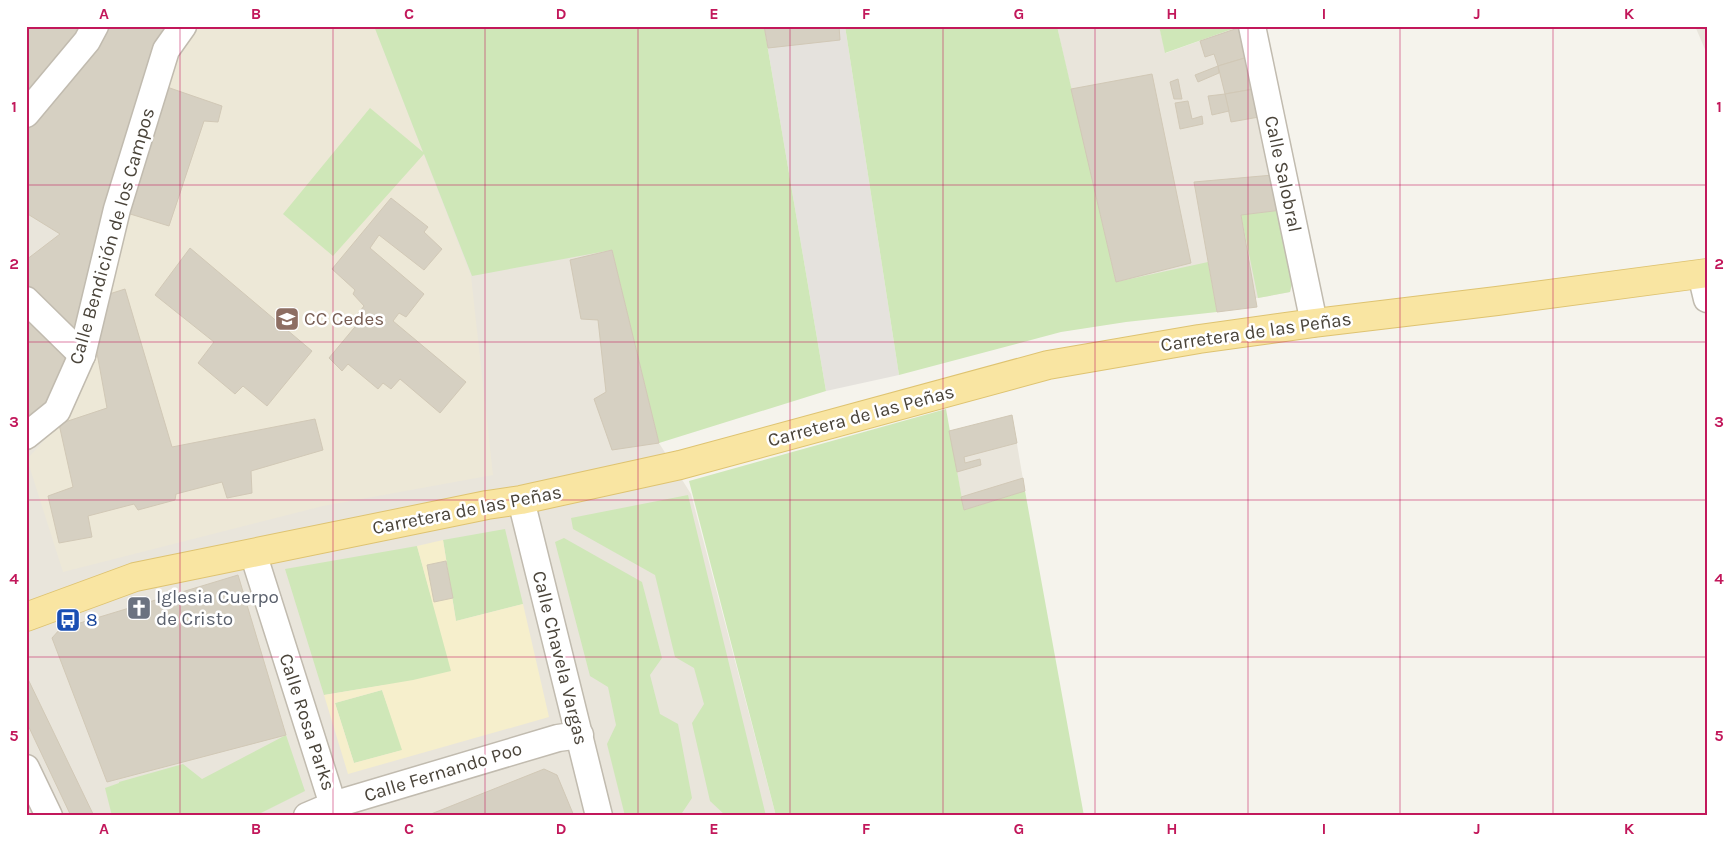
<svg xmlns="http://www.w3.org/2000/svg" width="1733" height="842" viewBox="0 0 1733 842" font-family="Karla,sans-serif">
  <style>
    .residential { fill: #e9e5db }
    .industrial { fill: #e5e2dd }
    .education { fill: #ede8d7 }
    .green { fill: #cfe7b8 }
    .sand { fill: #f6efcc; fill-rule: evenodd }
    .building { fill: #d6d0c2; stroke: #d1c8b6 }
    .lines { fill: none; stroke-linecap: round; stroke-linejoin: round }
    .minor-casing { stroke: #c1bbaf; stroke-width: 29 }
    .major-casing { stroke: #dec371; stroke-width: 30 }
    .minor { stroke: #fff; stroke-width: 26 }
    .major { stroke: #f9e5a2; stroke-width: 28 }
    .grid { fill: none; stroke: #c2185b; stroke-width: 1; stroke-opacity: 0.55 }
    .labels { text-anchor: middle; dominant-baseline: central; stroke-width: 5; stroke-linejoin: round; paint-order: stroke }
    .street-label { font-size: 19px; fill: #4a443a; stroke: #fff }
    .education-label { font-size: 19px; fill: #785e54; stroke: #fff; text-anchor: start }
    .worship-label { font-size: 19px; fill: #5b616d; stroke: #fff; text-anchor: start }
    .transit-label { font-size: 19px; fill: #164399; stroke: #fff; text-anchor: start }
    .neatline { fill: none; stroke: #c2185b; stroke-width: 2 }
    .grid-label { font-size: 16px; text-anchor: middle; font-weight: bold; fill: #c2185b }
  </style>
  <rect width="100%" height="100%" fill="#f5f3ec"/>
  <g class="residential">
    <path d="M26,26H375L612,250L659,443L691,494L776,816H26Z"/>
    <path d="M1057,26H1159L1166,53L1241,26L1293,279L1290,292L1258,298L1130,312L1071,89Z"/>
    <path d="M1695,26H1707V54Z"/>
    <path d="M1012,415L1025,491L964,510L949,431Z"/>
  </g>
  <path class="industrial" d="M764,26H845L899,375L826,391Z"/>
  <path class="education" d="M196,26H374L471,276L493,475L323,506L63,572L27,459L69,414L172,55Z"/>
  <g class="green">
    <path d="M374,26H764L826,391L659,443L612,250L472,276L424,154L333,256L283,214L370,108L423,152Z"/>
    <path d="M845,26H1057L1116,282L1208,262L1217,312L1126,322L1061,332L899,375Z"/>
    <path d="M1159,26H1241L1165,53Z"/>
    <path d="M1282,210L1293,279L1290,292L1258,298L1241,215Z"/>
    <path d="M946,409L964,510L1025,491L1084,816H776L689,481Z"/>
    <path d="M688,495L766,816H726L710,801L692,723L704,704L694,668L675,657L655,575L573,529L571,518Z"/>
    <path d="M505,529L523,604L456,621L443,540Z"/>
    <path d="M564,538L642,582L662,658L650,675L660,714L678,724L692,798L680,816H625L607,744L616,725L608,687L590,676L555,542Z"/>
    <path d="M417,546L471,739L385,685L324,695L285,569Z"/>
    <path d="M382,690L403,750L354,763L335,703Z"/>
    <path d="M286,735L305,791L255,816H112L105,788L119,783V782L183,764L202,779Z"/>
  </g>
  <path class="sand" d="M443,540L456,621L523,604L549,717L348,774L324,695L413,680L451,671L417,546ZM382,690L402,750L354,763L335,703Z"/>
  <g class="building">
    <path d="M26,26H81L73,40L26,97Z"/>
    <path d="M108,26H171L155,52L96,237L77,332L26,287V260L60,234L26,213V132L82,65Z"/>
    <path d="M764,26H839L840,40L768,48Z"/>
    <path d="M1238,28L1248,57L1218,66L1214,54L1205,57L1200,41Z"/>
    <path d="M1248,57L1254,89L1225,94L1218,66Z"/>
    <path d="M1218,66L1219,73L1198,82L1195,75Z"/>
    <path d="M1152,74L1191,263L1116,282L1071,89Z"/>
    <path d="M1178,79L1182,99H1174L1170,82Z"/>
    <path d="M164,86L222,106L218,122L204,121L169,226L127,213Z"/>
    <path d="M1254,89L1259,117L1231,122L1225,94Z"/>
    <path d="M1225,94L1229,111L1212,115L1208,96Z"/>
    <path d="M1188,101L1192,119L1202,116L1203,124L1180,129L1175,103Z"/>
    <path d="M1273,175L1282,210L1241,215L1257,307L1217,312L1194,182Z"/>
    <path d="M391,198L428,227L424,232L442,249L424,270L379,235L370,248L424,294L406,317L399,313L393,321L466,382L440,413L400,379L391,389L383,383L378,389L348,364L342,371L329,358L359,322L355,317L364,306L353,294L355,290L332,269Z"/>
    <path d="M190,248L312,351L267,406L243,386L235,394L198,363L214,342L155,295Z"/>
    <path d="M612,250L659,443L612,450L594,399L606,392L598,320L581,319L570,260Z"/>
    <path d="M125,289L172,447L315,419L323,450L251,471L252,493L227,498L222,482L176,494L175,500L138,510L134,504L88,516L92,537L59,543L48,496L73,487L59,424L107,408L95,342L103,296Z"/>
    <path d="M26,308L71,354L46,406L26,423Z"/>
    <path d="M1012,415L1017,443L964,457L965,463L980,459L981,465L957,472L949,431Z"/>
    <path d="M1023,478L1025,491L964,510L961,497Z"/>
    <path d="M446,561L453,598L434,602L427,565Z"/>
    <path d="M238,575L286,735L107,782L52,638L60,629Z"/>
    <path d="M26,675L94,816H71L26,721Z"/>
    <path d="M544,769L557,775L574,816H426Z"/>
  </g>
  <g class="lines">
    <defs>
      <g id="minor">
        <path d="M1252,26L1314,323"/>
        <path d="M26,114L87,41L95,26"/>
        <path d="M1701,274L1707,299"/>
        <path d="M26,300L82,355"/>
        <path d="M26,436L57,411L82,355L117,209L166,50L183,26"/>
        <path d="M521,500L599,816"/>
        <path d="M253,553L333,805"/>
        <path d="M26,768L49,816"/>
        <path d="M307,816L333,805L558,738L580,735"/>
      </g>
      <path id="major" d="M26,617L135,577L487,505L521,500L680,465L1048,365L1199,339L1314,323L1497,301L1707,273"/>
    </defs>
    <use href="#minor" class="minor-casing"/>
    <use href="#major" class="major-casing"/>
    <use href="#minor" class="minor"/>
    <use href="#major" class="major"/>
  </g>
  <path class="grid" d="M180,26V816M333,26V816M485,26V816M638,26V816M790,26V816M943,26V816M1095,26V816M1248,26V816M1400,26V816M1553,26V816M26,185H1707M26,342H1707M26,500H1707M26,657H1707"/>
  <defs>
    <symbol id="school-square" viewBox="-11 -11 22 22"><rect x="-9" y="-9" width="18" height="18" rx="4" fill="#8d6e63" stroke="#fff"/><path d="M0-5L7-2L0 1L-7-2ZM-4 1L0 2.5L4 1V4Q0 6-4 4Z" fill="#fff"/></symbol>
    <symbol id="church-square" viewBox="-11 -11 22 22"><rect x="-9" y="-9" width="18" height="18" rx="4" fill="#6b7280" stroke="#fff"/><path d="M-1.2-6h2.4v3.5h3.3v2.4h-3.3V6h-2.4V-.1h-3.3v-2.4h3.3Z" fill="#fff"/></symbol>
    <symbol id="bus-square" viewBox="-11 -11 22 22"><rect x="-9" y="-9" width="18" height="18" rx="4" fill="#1a4fb4" stroke="#fff"/><path d="M-5-6H5V4H4V6H2V4H-2V6H-4V4H-5ZM-3.5-4V0h7V-4ZM-3.5 1.2v1.5H-2V1.2ZM2 1.2v1.5H3.5V1.2Z" fill="#fff"/></symbol>
  </defs>
  <g fill-rule="evenodd">
    <use href="#school-square" x="273" y="305" width="28" height="28"/>
    <use href="#church-square" x="125" y="594" width="28" height="28"/>
    <use href="#bus-square" x="54" y="606" width="28" height="28"/>
  </g>
  <g class="labels">
    <g class="street-label">
      <text transform="translate(1283 174) rotate(78)">Calle Salobral</text>
      <text transform="translate(112 236) rotate(-74)">Calle Bendición de los Campos</text>
      <text transform="translate(1256 332) rotate(-8)">Carretera de las Peñas</text>
      <text transform="translate(861 416) rotate(-15)">Carretera de las Peñas</text>
      <text transform="translate(467 510) rotate(-11)">Carretera de las Peñas</text>
      <text transform="translate(560 658) rotate(76)">Calle Chavela Vargas</text>
      <text transform="translate(307 722) rotate(72)">Calle Rosa Parks</text>
      <text transform="translate(443 772) rotate(-17)">Calle Fernando Poo</text>
    </g>
    <g class="education-label">
      <text x="304" y="319">CC Cedes</text>
    </g>
    <g class="worship-label">
      <text x="156" y="597">Iglesia Cuerpo<tspan x="156" dy="22">de Cristo</tspan></text>
    </g>
    <g class="transit-label">
      <text x="86" y="620">8</text>
    </g>
  </g>
  <rect width="1733" height="842" fill="none" stroke="#ffffff" stroke-width="55"/>
  <rect x="28" y="28" width="1678" height="786" class="neatline"/>
  <g class="grid-label">
    <text x="104" y="19">A</text>
    <text x="256" y="19">B</text>
    <text x="409" y="19">C</text>
    <text x="561" y="19">D</text>
    <text x="714" y="19">E</text>
    <text x="866" y="19">F</text>
    <text x="1019" y="19">G</text>
    <text x="1172" y="19">H</text>
    <text x="1324" y="19">I</text>
    <text x="1477" y="19">J</text>
    <text x="1629" y="19">K</text>
    <text x="14" y="112">1</text>
    <text x="1719" y="112">1</text>
    <text x="14" y="269">2</text>
    <text x="1719" y="269">2</text>
    <text x="14" y="427">3</text>
    <text x="1719" y="427">3</text>
    <text x="14" y="584">4</text>
    <text x="1719" y="584">4</text>
    <text x="14" y="741">5</text>
    <text x="1719" y="741">5</text>
    <text x="104" y="834">A</text>
    <text x="256" y="834">B</text>
    <text x="409" y="834">C</text>
    <text x="561" y="834">D</text>
    <text x="714" y="834">E</text>
    <text x="866" y="834">F</text>
    <text x="1019" y="834">G</text>
    <text x="1172" y="834">H</text>
    <text x="1324" y="834">I</text>
    <text x="1477" y="834">J</text>
    <text x="1629" y="834">K</text>
  </g>
</svg>
